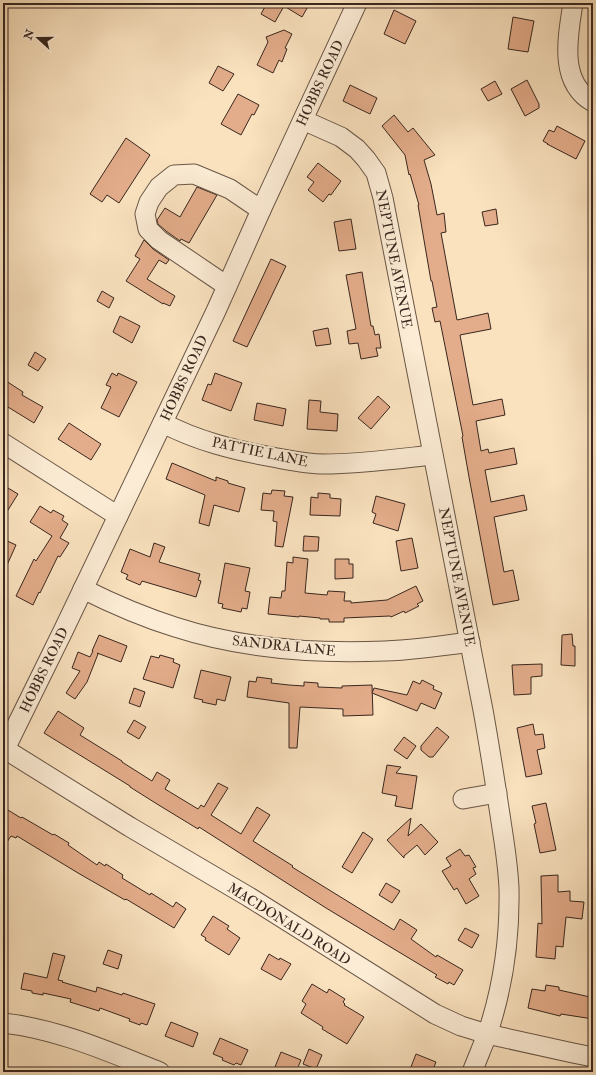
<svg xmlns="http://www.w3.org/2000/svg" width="596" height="1075" viewBox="0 0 596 1075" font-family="'IM FELL Double Pica',serif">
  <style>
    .building { fill: #e3ac8a; stroke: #39271e }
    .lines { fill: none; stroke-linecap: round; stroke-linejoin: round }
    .minor-casing { stroke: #695646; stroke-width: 21 }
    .minor { stroke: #fcecd5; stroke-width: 19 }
    .labels { text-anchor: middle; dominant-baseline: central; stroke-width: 4; stroke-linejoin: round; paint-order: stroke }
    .street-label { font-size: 14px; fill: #39271e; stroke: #fcecd5 }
  </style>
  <rect width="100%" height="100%" fill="#fae2bf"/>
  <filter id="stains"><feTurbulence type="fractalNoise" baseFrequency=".005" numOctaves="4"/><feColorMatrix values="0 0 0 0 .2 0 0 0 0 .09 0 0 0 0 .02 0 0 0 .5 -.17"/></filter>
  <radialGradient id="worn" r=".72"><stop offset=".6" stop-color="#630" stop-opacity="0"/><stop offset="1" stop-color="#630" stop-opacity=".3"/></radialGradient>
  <g class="building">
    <path d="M267,3H310L302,17L284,6L275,22L261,14Z"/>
    <path d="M394,10L416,21L405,44L384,34Z"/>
    <path d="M513,17L534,21L528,52L508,49Z"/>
    <path d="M284,30L292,34L285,48L287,49L282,62L279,60L273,73L257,65L268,42L266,37Z"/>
    <path d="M218,66L234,74L223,91L209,83Z"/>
    <path d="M527,80L539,104V108L525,116L511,89Z"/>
    <path d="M495,81L502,94L488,101L481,89Z"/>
    <path d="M350,85L377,98L370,114L343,101Z"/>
    <path d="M238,94L259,105L254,115L252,114L241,135L221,124Z"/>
    <path d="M394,115L408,132L413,128L435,155L424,160L431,184L437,215L444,213L446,232L441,233L457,320L488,313L491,329L460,335L473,405L502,399L505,415L476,421L481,451L488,449L489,453L514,448L517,464L485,470L491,502L524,495L527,510L494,517L504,572L513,570L519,600L493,605L469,477L462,437L463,436L440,321L435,322L432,308L437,307L432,281H431L418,205H419L410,174L409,175L405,155L382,126Z"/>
    <path d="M557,126L585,141L576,159L547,144H548L543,141L549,130L554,132Z"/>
    <path d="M126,138L150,155L119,203L107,195L102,202L90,194Z"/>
    <path d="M318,163L341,181L331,195L329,194L323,202L308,190L314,182L307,177Z"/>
    <path d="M197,187L217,195L189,243L181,239L180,241L166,231L158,224L157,220L165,208L180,217Z"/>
    <path d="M496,209L498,224L485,226L482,212Z"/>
    <path d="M351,219L356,249L339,251L334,222Z"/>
    <path d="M144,240L153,249L169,260L166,264L159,260L147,279L175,296L170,306L163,303V304L126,281L140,259L135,256Z"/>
    <path d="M271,259L286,266L247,347L233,341Z"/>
    <path d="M362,272L371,326H373L375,335L379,334L381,348H376L378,356L361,359L358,343L349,344L347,331L356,329L346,275Z"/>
    <path d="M102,291L114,298L109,308L97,301Z"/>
    <path d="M120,316L140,326L132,343L113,332Z"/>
    <path d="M328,328L331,344L316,346L313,331Z"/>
    <path d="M35,352L46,359L38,371L28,365Z"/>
    <path d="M112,373L117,376L118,373L137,382L119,417L101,408L111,387L106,385Z"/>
    <path d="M215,373L242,383L231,411L202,400L208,384L211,385Z"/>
    <path d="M3,379L23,392L22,395L43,407L34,423L3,404Z"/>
    <path d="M378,396L390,407L371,429L358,418Z"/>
    <path d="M309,400L321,401L320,412L338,414L337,431L307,429Z"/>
    <path d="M257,403L286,409L283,426L254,420Z"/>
    <path d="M69,423L101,444L91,460L58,439Z"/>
    <path d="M172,463L216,481V477L228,481V483L245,488L239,512L214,505L209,526L199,523L205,495L166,479Z"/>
    <path d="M3,485L18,494L3,518Z"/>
    <path d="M272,490L285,491L284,496L293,497L283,547L275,546L277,522L273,521L274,511L261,510L263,493L271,494Z"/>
    <path d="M318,493L330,494V498L341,499L340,516L310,515L311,497L318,498Z"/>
    <path d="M376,496L405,504L398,531L373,523L376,514L372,512Z"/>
    <path d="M40,506L51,513L53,510L64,516L62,520L68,524L60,538L69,543L60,557L58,556L40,593L39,592L33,605L16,596L34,559L36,561L52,536L30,522Z"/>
    <path d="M304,536L319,537L318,551H303Z"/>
    <path d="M412,538L418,568L401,571L396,541Z"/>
    <path d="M3,539L16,545L3,574Z"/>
    <path d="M154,543L165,547L159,562L200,574L198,580L201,581L196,597L142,581L140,585L126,579L128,575L121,572L130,549L150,557Z"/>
    <path d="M293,557L308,559L305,593L327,595L328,591L345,592L344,601H351V603L387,600L416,586L423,601L417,604L419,606L405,613L404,611L391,617L390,616L344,618V622H329V619H320V618L299,616V617L268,614L270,597L281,598L282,591H285L287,562L293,563Z"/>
    <path d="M335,559H349V564H353V578L335,579Z"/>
    <path d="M225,563L250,568L245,591L250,592L247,609L242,608L241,612L222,608L223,604L218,603Z"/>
    <path d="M572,634L573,646H575V666L561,665L562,635Z"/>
    <path d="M99,635L127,646L121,662L97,653L98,654L87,682L75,699L66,693L80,671L72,668L78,652L90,657L93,651H92Z"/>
    <path d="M160,655L174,659L173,662L180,665L173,688L143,679L151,656L159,658Z"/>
    <path d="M542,664V676L531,677V694L514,695L512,665Z"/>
    <path d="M201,670L231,677L225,701L217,699L216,705L202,702L203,700L194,698Z"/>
    <path d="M257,677L272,679L271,683L289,685L304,686V682L318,683V687L342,688V686L372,685L373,715L343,716V709L300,707L297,748H289V703L247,697L249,681L256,682Z"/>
    <path d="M422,680L434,686L433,689L442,693L435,709L421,703L417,711L372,693L374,688L407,695L413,681L420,684Z"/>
    <path d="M134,688L145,692L140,707L129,703Z"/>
    <path d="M58,711L84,728L80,735L122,761V762L152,781L157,772L170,780L165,789L198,809L201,805L204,807L218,783L228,788L211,815L241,834L257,807L270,815L253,841L293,866L292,867L394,930L400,919L417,930L411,939L436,957L437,955L463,970L454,985L449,982L448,984L435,977L437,975L326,908L199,827L198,829L157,804L130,787V786L44,733Z"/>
    <path d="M134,720L146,727L139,739L127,732Z"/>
    <path d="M533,724L535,735L543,734L545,748L537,750L542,774L526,777L517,728Z"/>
    <path d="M437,727L449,737L433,757H429L421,750V746Z"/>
    <path d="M404,737L416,746L407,759L394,750Z"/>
    <path d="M387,765L401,767L396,773L417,776L412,809L395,806L397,796L382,793Z"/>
    <path d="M546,803L556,850L540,853L534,824L536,823L532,806Z"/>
    <path d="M3,807L21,818L22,817L53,835L54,834L69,843L68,845L97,865L99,862L105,866L106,864L123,875L122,878L150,895L151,893L173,907L176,902L186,909L174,928L126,899L125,900L78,873L17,836L16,838L11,836L3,848Z"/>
    <path d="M411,818L408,836L421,824L438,842L425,855L417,845L404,856V858L387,840Z"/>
    <path d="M363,832L373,839L352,873L342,867Z"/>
    <path d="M460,849L465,856L469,855L476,867L473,868L476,874L469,879L479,896L466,904L457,888L454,890L442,871L451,866L446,858Z"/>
    <path d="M558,875V892L570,891V901L584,902L582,919L566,917L563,947L556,946L555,959L536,957L538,923L542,924L541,876Z"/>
    <path d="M386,883L400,891L392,903L379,895Z"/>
    <path d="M213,916L229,926L227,929L240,938L229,955L205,940L206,938L201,935Z"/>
    <path d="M465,928L479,935L472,948L458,940Z"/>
    <path d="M108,950L122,955L118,969L103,964Z"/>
    <path d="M53,953L65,956L58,980L63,981L62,982L96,992L97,987L122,995L123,993L155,1004L147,1025L141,1023L140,1025L129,1021L130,1019L100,1008L99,1011L70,1002L71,999L43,993V995L32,993V991L21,989L24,973L47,978Z"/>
    <path d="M269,954L279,960L280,958L291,964L281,980L261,969Z"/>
    <path d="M312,984L327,993L329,989L345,999L343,1002L345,1004L344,1005L364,1017L347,1044L322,1029L323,1027L301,1013L306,1004L302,1001Z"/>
    <path d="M546,985L559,987V990L590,997V999L593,1000V1019L561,1014L560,1016L528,1008L532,989L545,991Z"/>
    <path d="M171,1022L198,1033L193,1047L165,1036Z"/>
    <path d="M220,1038L248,1050L241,1065L236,1063L234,1065L222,1060L223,1058L213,1054Z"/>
    <path d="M309,1049L322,1055L316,1069L303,1064Z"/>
    <path d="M281,1052L301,1060L296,1072H273Z"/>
    <path d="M416,1054L436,1062L432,1072H409Z"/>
  </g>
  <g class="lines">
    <defs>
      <g id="minor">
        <path d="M573,3C568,36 558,82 593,102"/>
        <path d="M303,120L341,137L357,149L366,159L376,173L383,198L483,710C490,749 496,788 502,828C505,847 508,868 509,888C510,937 503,988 487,1035C482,1047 477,1060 472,1072"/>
        <path d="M227,286L159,240L148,229L145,214L149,202L159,187L174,175L194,174L230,189L261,210"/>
        <path d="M163,423C197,441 234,450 272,457C289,460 306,464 324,464C360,464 396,459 432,455"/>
        <path d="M3,443L118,516"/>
        <path d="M83,589C113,604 143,617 175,627C243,649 315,654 385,651C414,650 442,646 470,642"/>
        <path d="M3,748L130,827L249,897L435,1014L461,1026L487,1034L573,1053L593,1057"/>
        <path d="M5,749L64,629L216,311L261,210L357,3"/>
        <path d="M463,799L497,793"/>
        <path d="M3,1023C58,1029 109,1052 160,1072"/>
      </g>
    </defs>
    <use href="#minor" class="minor-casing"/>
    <use href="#minor" class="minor"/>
  </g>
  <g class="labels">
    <g class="street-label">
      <text transform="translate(320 83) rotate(-65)">HOBBS ROAD</text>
      <text transform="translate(394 259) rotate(79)">NEPTUNE AVENUE</text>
      <text transform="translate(184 378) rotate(-65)">HOBBS ROAD</text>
      <text transform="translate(260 452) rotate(12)">PATTIE LANE</text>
      <text transform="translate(457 577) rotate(79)">NEPTUNE AVENUE</text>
      <text transform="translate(284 646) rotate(6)">SANDRA LANE</text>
      <text transform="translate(44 670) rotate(-64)">HOBBS ROAD</text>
      <text transform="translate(289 924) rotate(32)">MACDONALD ROAD</text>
    </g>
  </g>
  <rect width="596" height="1075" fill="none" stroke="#fae2bf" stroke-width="16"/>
  <rect x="4" y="4" width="588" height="1067" fill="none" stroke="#39271e" stroke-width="2"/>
  <rect x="8" y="8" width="580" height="1059" fill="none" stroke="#39271e"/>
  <g transform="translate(38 38) rotate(291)" stroke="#fcecd5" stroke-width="3" paint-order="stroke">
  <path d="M0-3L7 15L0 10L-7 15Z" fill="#39271e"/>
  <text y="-6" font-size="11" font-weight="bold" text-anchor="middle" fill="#39271e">N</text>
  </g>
  <rect width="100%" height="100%" filter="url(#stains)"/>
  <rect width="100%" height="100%" fill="url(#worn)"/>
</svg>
